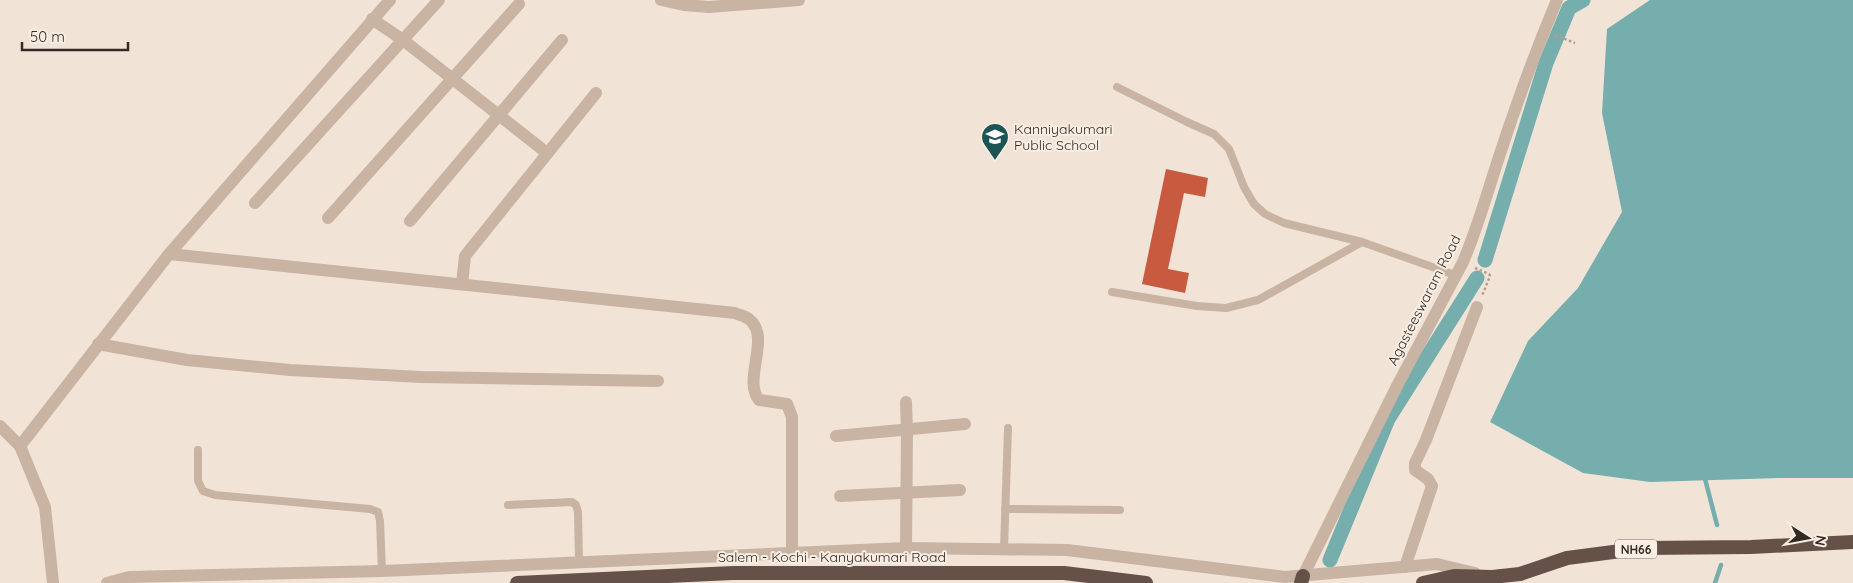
<svg xmlns="http://www.w3.org/2000/svg" width="1853" height="583" viewBox="0 0 1853 583" font-family="Quicksand,sans-serif">
  <style>
    .water { fill: #76aeae }
    .lines { fill: none; stroke-linecap: round; stroke-linejoin: round }
    .stream { stroke: #76aeae; stroke-width: 4.5 }
    .canal { stroke: #76aeae; stroke-width: 15 }
    .building { fill: #c75a3f }
    .path { stroke: #b49d8e; stroke-width: 2.5; stroke-dasharray: 2.5 2.5; stroke-linecap: butt }
    .service { stroke: #c9b3a3; stroke-width: 8 }
    .minor { stroke: #c9b3a3; stroke-width: 12 }
    .trunk { stroke: #665149; stroke-width: 14 }
    .labels { text-anchor: middle; dominant-baseline: central; stroke-width: 4; stroke-linejoin: round; paint-order: stroke }
    .shield { fill: #f9eee3; stroke: #6f645e; stroke-width: 1 }
    .shield-label { font-size: 12px; font-weight: bold; fill: #342925 }
    .poi-label { font-size: 14px; fill: #342925; stroke: #f9eee3; text-anchor: start }
    .street-label { font-size: 14px; fill: #342925; stroke: #f9eee3 }
  </style>
  <rect width="100%" height="100%" fill="#f1e4d7"/>
  <path class="water" d="M1650,0H1853V478H1779L1650,482L1583,473L1490,422L1528,341L1578,288L1622,212L1602,113L1607,29Z"/>
  <g class="lines">
    <g class="stream">
      <path d="M1704,475L1717,525"/>
      <path d="M1715,583L1721,565"/>
    </g>
    <g class="canal">
      <path d="M1485,260L1546,63L1569,8L1583,0"/>
      <path d="M1330,560L1388,419L1477,278"/>
    </g>
  </g>
  <path class="building" d="M1166,169L1208,178L1205,197L1184,193L1168,269L1189,273L1185,293L1142,284Z"/>
  <g class="lines">
    <g class="path">
      <path d="M1555,35L1575,43"/>
      <path d="M1475,268L1489,274L1490,276L1482,296"/>
    </g>
    <g class="service">
      <path d="M1117,87L1187,122L1214,134L1229,149L1244,187L1254,204L1265,214L1284,223L1362,242L1455,275"/>
      <path d="M1112,292L1197,306L1226,308L1258,300L1362,242"/>
      <path d="M198,450V481L203,491L215,495L370,509L378,512L380,521L382,571"/>
      <path d="M508,505L572,502L576,505L578,512L579,562"/>
      <path d="M1005,509L1120,510"/>
      <path d="M1004,550L1008,428"/>
    </g>
    <g class="minor">
      <path d="M661,0L684,5L709,7L799,0"/>
      <path d="M372,19L403,40L547,153"/>
      <path d="M255,203L439,0"/>
      <path d="M328,218L519,4"/>
      <path d="M410,221L562,40"/>
      <path d="M169,254L735,313C739,315 745,316 749,319C772,337 742,379 759,400L787,404L792,417V554"/>
      <path d="M462,284L465,256L596,93"/>
      <path d="M98,344L187,360L290,370L421,377L658,381"/>
      <path d="M906,402L907,431L906,548"/>
      <path d="M0,426L20,446L45,507L53,583"/>
      <path d="M836,436L965,424"/>
      <path d="M20,446L169,254L390,0"/>
      <path d="M840,496L960,490"/>
      <path d="M1405,567L1432,486L1428,479L1415,470V463L1426,440L1477,307"/>
      <path d="M1303,576L1397,386L1463,262C1478,227 1488,190 1500,154C1517,102 1536,50 1557,0"/>
      <path d="M107,583L129,577L382,571L906,548L1067,550L1285,577L1437,564L1475,573"/>
    </g>
    <g class="trunk">
      <path d="M517,583L733,573H1064L1146,583"/>
      <path d="M1301,583L1303,576"/>
      <path d="M1423,583L1454,576L1492,577L1520,574L1567,558L1644,548L1751,547L1853,542"/>
    </g>
  </g>
  <defs>
    <symbol id="school-pin" viewBox="-11 -11 22 30"><path d="M0 17L-7.5 6A9.5 9.5 0 1 1 7.5 6Z" fill="#1b5455" stroke="#f9eee3"/><path d="M0-5L7-2L0 1L-7-2ZM-4 1L0 2.5L4 1V4Q0 6-4 4Z" fill="#fff"/></symbol>
  </defs>
  <g fill-rule="evenodd">
    <use href="#school-pin" x="979" y="121" width="32" height="43"/>
  </g>
  <g class="labels">
    <rect class="shield" x="1615" y="539.5" width="42" height="19" rx="4"/>
    <g class="shield-label">
      <text x="1636" y="549">NH66</text>
    </g>
    <g class="poi-label">
      <text x="1014" y="129">Kanniyakumari<tspan x="1014" dy="16">Public School</tspan></text>
    </g>
    <g class="street-label">
      <text transform="translate(1424 300) rotate(-63)">Agasteeswaram Road</text>
      <text x="832" y="557">Salem - Kochi - Kanyakumari Road</text>
    </g>
  </g>
  <g transform="translate(1808 538) rotate(101)" stroke="#f9eee3" stroke-width="4" paint-order="stroke">
  <path d="M0-4L9 19L0 12L-9 19Z" fill="#342925"/>
  <text y="-8" font-size="14" font-weight="bold" text-anchor="middle" fill="#342925">N</text>
  </g>
  <path d="M22 42v8h106v-8" fill="none" stroke="#342925" stroke-width="2.5"/>
  <text x="30" y="42" font-size="15" fill="#342925" stroke="#f9eee3" stroke-width="4" paint-order="stroke">50 m</text>
</svg>
